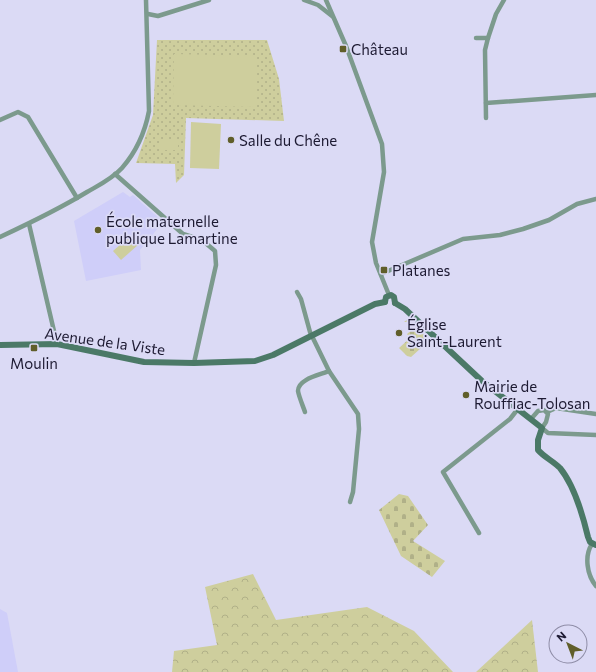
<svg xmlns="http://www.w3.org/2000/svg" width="596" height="672" viewBox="0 0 596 672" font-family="Commissioner,sans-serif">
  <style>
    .built { fill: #cfcef9 }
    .forest { fill: url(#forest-crowns) }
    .cemetery { fill: url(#cemetery-stones) }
    .park { fill: url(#park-dots) }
    .pitch { fill: #cece9d }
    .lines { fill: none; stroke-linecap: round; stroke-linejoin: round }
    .street { stroke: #7c9a8d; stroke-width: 4.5 }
    .secondary { stroke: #4b7967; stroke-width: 6 }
    .poi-dot { fill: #605e2a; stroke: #dbdaf5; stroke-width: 1.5 }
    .labels { text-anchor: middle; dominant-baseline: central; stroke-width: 3.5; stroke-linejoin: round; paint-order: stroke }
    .poi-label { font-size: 15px; fill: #1d1a32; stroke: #dbdaf5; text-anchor: start }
    .street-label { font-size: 15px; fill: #1d1a32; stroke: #dbdaf5 }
  </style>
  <defs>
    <pattern id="forest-crowns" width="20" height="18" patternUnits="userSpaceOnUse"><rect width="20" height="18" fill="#cece9d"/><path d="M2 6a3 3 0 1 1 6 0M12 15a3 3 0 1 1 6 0" fill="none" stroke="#b0b088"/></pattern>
    <pattern id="cemetery-stones" width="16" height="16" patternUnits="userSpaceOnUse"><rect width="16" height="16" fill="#cece9d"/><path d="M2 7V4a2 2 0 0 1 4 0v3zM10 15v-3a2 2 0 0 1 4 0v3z" fill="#b0b088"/></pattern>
    <pattern id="park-dots" width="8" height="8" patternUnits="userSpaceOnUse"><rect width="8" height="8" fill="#cece9d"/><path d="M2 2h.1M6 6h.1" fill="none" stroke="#b0b088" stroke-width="1.8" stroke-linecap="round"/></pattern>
  </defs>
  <rect width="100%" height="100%" fill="#dbdaf5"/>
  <g class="built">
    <path d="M123,192L130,197L133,195L163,222L140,250L141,270L86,281L74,221Z"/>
    <path d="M0,609L7,613L18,672H0Z"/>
  </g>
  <g class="forest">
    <path d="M253,574L276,620L367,607L414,631L453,672H172L174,651L217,645L205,587Z"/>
    <path d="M532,620L538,672H476Z"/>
  </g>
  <g class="cemetery">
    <path d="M408,319L430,340L411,357L407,356L399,348L410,338L407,334L414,328L410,322H404Z"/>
    <path d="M399,494L408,496L428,525L413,541L445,561L432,577L401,556L379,510Z"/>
  </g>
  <path class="park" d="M157,40H267L279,79L284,121L186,118L184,175L176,183L175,164L136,163L153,115Z"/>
  <g class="pitch">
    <path d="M174,54L255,56V107L173,105Z"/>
    <path d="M191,122L221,124L219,169L190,168Z"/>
    <rect x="159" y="141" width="19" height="9"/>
    <path d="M130,236L138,245L121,260L113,251Z"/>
  </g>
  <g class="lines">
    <g class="street">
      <path d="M304,0L318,5L332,16"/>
      <path d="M326,0L346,46L382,144L384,172L372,242L376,263L389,295"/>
      <path d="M148,14L158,16L209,0"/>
      <path d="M476,38H488L485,50L486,118"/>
      <path d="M488,38L496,14L504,0"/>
      <path d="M486,103L596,95"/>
      <path d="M0,120L18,112L28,117L77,198"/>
      <path d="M115,174L183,234L202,240L215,251L216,265L194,363"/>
      <path d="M29,224L57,344"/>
      <path d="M0,237C30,223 59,209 87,192C99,185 112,179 122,168C136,152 145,132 149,111L146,0"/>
      <path d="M381,274L463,239L500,235L523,229L549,220L577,204L596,199"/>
      <path d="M297,292L301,299L310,332L329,371L358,414L359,429L353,492L350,502"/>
      <path d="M305,412C303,406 299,397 298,391C298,379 320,375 329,371"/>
      <path d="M547,412L556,408L596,414"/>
      <path d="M531,419L538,411L544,410L548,414L546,422L542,428L548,433L596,435"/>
      <path d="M479,533L443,472L510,419L517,410"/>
      <path d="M592,544C584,556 587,575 596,586"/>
    </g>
    <g class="secondary">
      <path d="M385,302L386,297L391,295L394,297L395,303"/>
      <path d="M395,303L405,309L482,381L542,428L538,440V450C544,457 553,461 560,468C574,485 583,516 588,537L590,542L596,545"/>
      <path d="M0,345L57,344L144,362L194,363L255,361L273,355L375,304L385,302"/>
    </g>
  </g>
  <g class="poi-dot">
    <rect x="339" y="45" width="8" height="8" rx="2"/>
    <circle cx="231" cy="140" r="4"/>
    <circle cx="98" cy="230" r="4"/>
    <rect x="380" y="266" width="8" height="8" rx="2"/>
    <circle cx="399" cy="333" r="4"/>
    <rect x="30" y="344" width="8" height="8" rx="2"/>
    <circle cx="466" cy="395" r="4"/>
  </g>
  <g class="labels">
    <g class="poi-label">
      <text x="351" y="49">Château</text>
      <text x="239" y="140">Salle du Chêne</text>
      <text x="106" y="221">École maternelle<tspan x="106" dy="17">publique Lamartine</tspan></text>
      <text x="392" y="270">Platanes</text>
      <text x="407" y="324">Église<tspan x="407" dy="17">Saint-Laurent</tspan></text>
      <text x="34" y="363" text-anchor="middle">Moulin</text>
      <text x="474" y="386">Mairie de<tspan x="474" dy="17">Rouffiac-Tolosan</tspan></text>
    </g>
    <g class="street-label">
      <text transform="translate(105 341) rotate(8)">Avenue de la Viste</text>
    </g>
  </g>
  <g transform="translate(568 644) rotate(318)"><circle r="19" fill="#dbdaf5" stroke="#8f8da7"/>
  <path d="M0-3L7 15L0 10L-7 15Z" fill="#605e2a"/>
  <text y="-6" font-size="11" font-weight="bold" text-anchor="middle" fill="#1d1a32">N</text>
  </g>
</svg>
